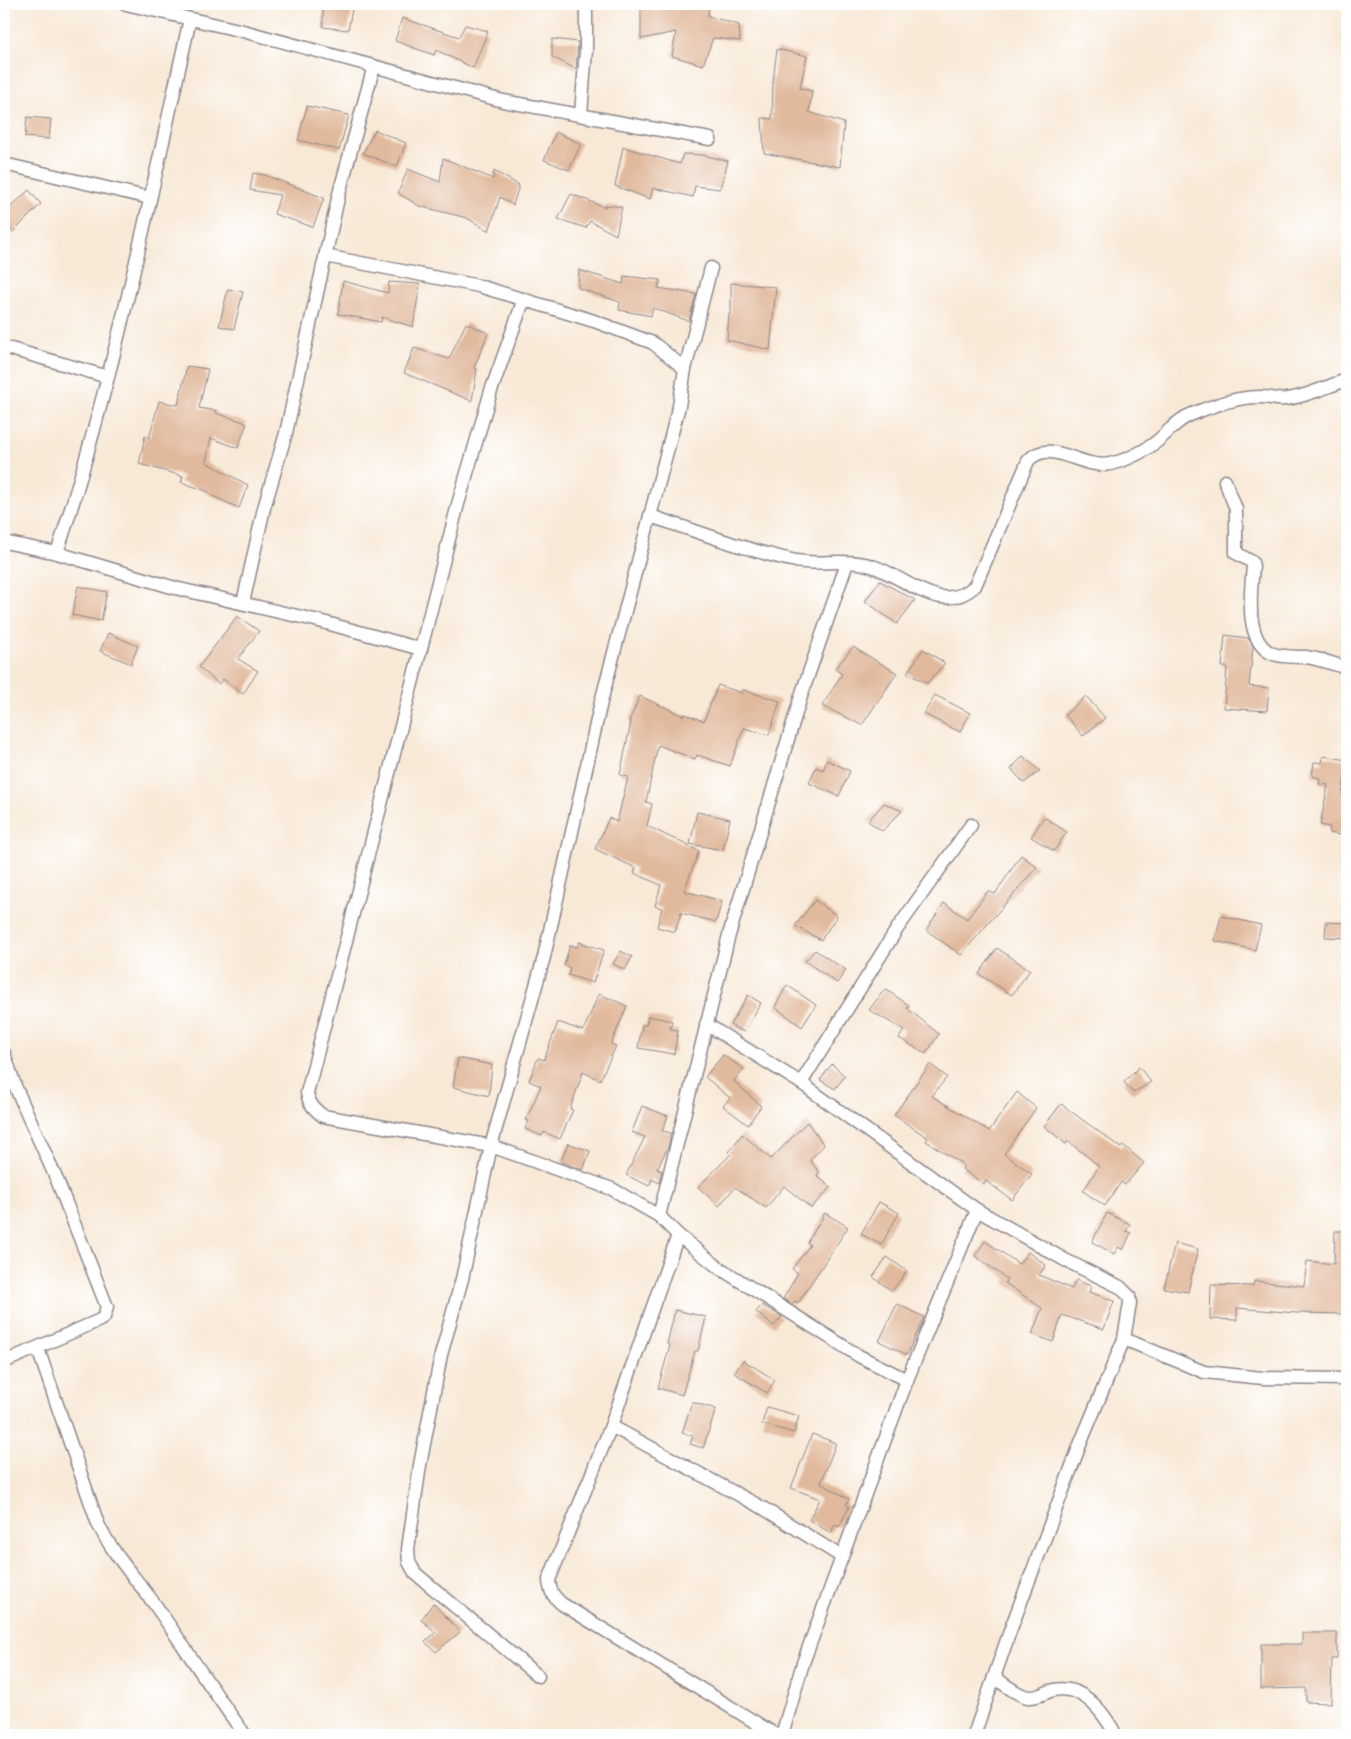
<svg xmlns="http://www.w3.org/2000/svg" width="1351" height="1739" viewBox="0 0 1351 1739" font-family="'Playpen Sans',sans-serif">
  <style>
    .building { fill: #e1b99c }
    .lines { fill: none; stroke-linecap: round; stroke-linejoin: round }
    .minor-casing { stroke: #8d8689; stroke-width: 15 }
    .minor { stroke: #fff; stroke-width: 12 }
  </style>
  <rect width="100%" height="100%" fill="#fff"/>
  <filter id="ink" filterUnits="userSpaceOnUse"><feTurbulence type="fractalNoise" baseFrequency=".02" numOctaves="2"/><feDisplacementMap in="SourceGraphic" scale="10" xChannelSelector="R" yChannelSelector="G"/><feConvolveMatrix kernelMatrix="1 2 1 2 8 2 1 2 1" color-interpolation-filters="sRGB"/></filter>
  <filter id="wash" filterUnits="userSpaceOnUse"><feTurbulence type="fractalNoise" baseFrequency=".0096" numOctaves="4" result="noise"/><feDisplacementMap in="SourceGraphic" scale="20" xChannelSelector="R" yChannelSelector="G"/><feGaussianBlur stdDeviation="1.12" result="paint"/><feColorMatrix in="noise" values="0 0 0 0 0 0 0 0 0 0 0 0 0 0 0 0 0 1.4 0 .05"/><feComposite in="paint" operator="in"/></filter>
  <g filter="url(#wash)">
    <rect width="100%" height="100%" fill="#f8e9d7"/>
    <g id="blocks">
      <g class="building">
        <path d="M323,4H353L348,30L323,27Z"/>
        <path d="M641,4L679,6V4H709L708,16L739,25L740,41L713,38L703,65L672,56L676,32L641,39Z"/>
        <path d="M402,18L459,37L465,25L488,31L473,68L436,50L434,55L395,41Z"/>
        <path d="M552,39L578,42L576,69L552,57Z"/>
        <path d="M777,49L807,56L800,88L812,91L809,112L844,123L840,167L764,153L762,118L772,119L773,81Z"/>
        <path d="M307,106L349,115L339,150L298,140Z"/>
        <path d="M27,117L51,119L49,139L25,137Z"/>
        <path d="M375,130L406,143L397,167L363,153Z"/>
        <path d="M556,132L581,144L569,170L544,160Z"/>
        <path d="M623,147L680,164L683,154L703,155L728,161L720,189L695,186L693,197L653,188L650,199L615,186Z"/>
        <path d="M443,158L493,179L494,171L519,185L513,205L500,197L489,231L467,218L419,206L398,193L408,169L440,182Z"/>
        <path d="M253,173L265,175L324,198L313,227L274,214L280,195L250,190Z"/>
        <path d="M29,190L41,204L13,232L4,221V213Z"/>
        <path d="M571,194L605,207L606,205L622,207L616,235L590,221L586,228L558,219Z"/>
        <path d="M579,270L623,284L624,276L660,280L658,288L696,294L689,321L653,308L651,316L619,310L620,302L578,288Z"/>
        <path d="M343,281L388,293L389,282L420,284L413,327L382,317L381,322L338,314Z"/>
        <path d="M731,283L776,287L770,350L727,340L729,314H731Z"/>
        <path d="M228,289L243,292L234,329L219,326Z"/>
        <path d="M466,323L488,333L474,368L477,369L472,401L404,373L414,348L449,359Z"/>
        <path d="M187,366L208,369L199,408L217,411L216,413L247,423L238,448L211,438L206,462L248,485L239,508L208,494L209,492L181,482L183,476L139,464L145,436L149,438L159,401L178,405Z"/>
        <path d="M880,581L915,600L897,624L865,601Z"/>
        <path d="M78,586L107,592L101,621L72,615Z"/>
        <path d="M237,616L259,631L238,659L258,671L243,694L223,679L219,684L199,667Z"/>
        <path d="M108,633L138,646L131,664L100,651Z"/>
        <path d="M1225,635L1248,638L1253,646L1249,686L1269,688L1267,711L1224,708L1227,667H1222Z"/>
        <path d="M853,647L897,673L862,725L822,706L842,674L835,669Z"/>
        <path d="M923,649L945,663L927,683L907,673Z"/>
        <path d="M718,685L742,693L743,690L780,701L769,735L744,728L730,766L697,755L695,759L658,745L646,802L652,804L647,826L699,851L684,891L722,901L716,922L681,913L675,932L657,927L662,908L655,906L661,885L634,873L636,868L595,849L609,818L617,822L628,777L620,775L631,722L629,721L640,696L684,716L685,714L704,721Z"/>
        <path d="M935,695L970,713L960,732L924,714Z"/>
        <path d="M1086,696L1105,718L1083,736L1065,715Z"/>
        <path d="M1023,756L1040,771L1024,783L1011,769Z"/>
        <path d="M1323,756L1347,760L1342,797L1347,798V836L1329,833L1330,827L1320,825L1328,785L1319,784L1320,778L1312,776L1314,762L1322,763Z"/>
        <path d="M827,760L850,771L839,796L809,783L816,767L823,770Z"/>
        <path d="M884,803L902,811L882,831L868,821Z"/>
        <path d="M697,812L730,819L723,850L690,844Z"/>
        <path d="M1044,817L1067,832L1054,851L1031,837Z"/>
        <path d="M1021,855L1037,867L961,955L926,930L944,903L967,919L988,891L995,894Z"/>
        <path d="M815,900L837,916L821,940L795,926Z"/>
        <path d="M1221,916L1261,925L1255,950L1215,941Z"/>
        <path d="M1326,922L1347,923V938L1325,937Z"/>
        <path d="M579,942L604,950L593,983L568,975L570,968L564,965L570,945L577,947Z"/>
        <path d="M997,948L1030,970L1012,995L979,974Z"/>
        <path d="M815,950L846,970L837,983L805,961Z"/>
        <path d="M621,951L632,957L625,970L613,964Z"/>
        <path d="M787,985L816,1005L802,1027L775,1007Z"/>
        <path d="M885,989L909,1005L907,1008L939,1034L926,1054L899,1038L904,1030L869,1010Z"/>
        <path d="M599,994L627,1006L611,1044L616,1046L600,1080L583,1072L570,1109L573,1110L560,1139L544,1132L542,1136L525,1129L529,1121L526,1120L541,1086L529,1081L538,1058L544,1060L558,1022L583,1031Z"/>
        <path d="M748,995L761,1003L744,1032L730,1025Z"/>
        <path d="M648,1016L672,1021L670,1029L678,1030L674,1054L638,1048L642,1025H646Z"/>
        <path d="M723,1055L744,1069L734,1081L761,1106L748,1125L723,1106L730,1098L705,1077Z"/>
        <path d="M458,1058L492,1065L489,1096L453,1087Z"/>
        <path d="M832,1064L845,1076L835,1089L820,1080Z"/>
        <path d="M930,1064L947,1077L932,1096L989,1131L1017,1092L1036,1108L1004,1154L1032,1174L1012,1200L986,1181L984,1184L962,1169L964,1165L926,1141L928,1138L894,1115Z"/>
        <path d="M1139,1067L1151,1082L1133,1093L1124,1082Z"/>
        <path d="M1061,1104L1121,1148L1123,1145L1144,1163L1125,1185L1121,1182L1105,1206L1083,1191L1099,1166L1068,1141L1066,1144L1044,1126Z"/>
        <path d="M642,1106L668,1116L662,1131L671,1133L668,1147L657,1169L662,1171L659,1183L652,1179L649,1186L626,1175L645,1137L632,1132Z"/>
        <path d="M807,1122L824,1145L810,1160L819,1172L817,1176L831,1187L811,1208L784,1186L766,1208L735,1187L719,1206L698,1187L731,1154L729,1152L742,1134L771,1159Z"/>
        <path d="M568,1143L590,1151L583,1170L561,1162Z"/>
        <path d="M879,1202L899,1213L881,1245L861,1234Z"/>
        <path d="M825,1213L848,1227L798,1303L795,1301L792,1304L783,1299L798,1273L792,1269L810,1245L807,1243Z"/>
        <path d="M1107,1213L1130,1224L1126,1231L1131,1233L1123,1250L1118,1247L1114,1254L1092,1242Z"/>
        <path d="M1335,1231H1347V1314L1297,1313L1237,1308V1320L1210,1319L1211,1285L1253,1286L1254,1281L1304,1286L1307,1261L1334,1264Z"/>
        <path d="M985,1241L1019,1264L1028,1252L1046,1265L1039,1275L1072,1289L1076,1280L1091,1286L1089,1292L1114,1301L1104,1329L1062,1315L1053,1342L1032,1334L1042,1308L1005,1283L1007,1279L975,1256Z"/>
        <path d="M1175,1243L1198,1249L1188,1292L1164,1288Z"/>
        <path d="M887,1257L907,1271L892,1291L873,1277Z"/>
        <path d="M897,1304L924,1317L907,1355L879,1341Z"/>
        <path d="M762,1305L782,1317L774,1326L756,1312Z"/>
        <path d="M675,1310L706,1317L698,1351H695L682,1395L658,1388L670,1345L667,1344Z"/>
        <path d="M743,1360L775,1380L767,1393L734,1373Z"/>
        <path d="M692,1402L716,1409L703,1448L690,1444L693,1436L682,1433Z"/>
        <path d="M767,1407L799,1416L794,1433L762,1424Z"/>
        <path d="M812,1434L836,1443L821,1483L849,1499L846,1505L849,1507L839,1527L835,1525L831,1533L809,1520L820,1499L791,1488Z"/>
        <path d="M433,1603L460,1632L436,1652L425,1642L436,1632L421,1620Z"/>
        <path d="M1302,1633H1337V1659H1332L1331,1703L1306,1702V1688L1261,1689V1644H1302Z"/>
      </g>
    </g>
  </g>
  <g filter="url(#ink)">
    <use href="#blocks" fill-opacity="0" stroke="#8d8689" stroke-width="1"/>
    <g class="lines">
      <defs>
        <g id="minor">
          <path d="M126,4L243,31L503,101L710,139"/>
          <path d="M581,114L586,50V4"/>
          <path d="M4,164L150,198"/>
          <path d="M325,256L479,286L594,321L653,343L685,369"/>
          <path d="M524,299L491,391L458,504L307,1093C309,1104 314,1109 323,1116L491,1146L612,1189L659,1216L678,1235L718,1267L859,1356L907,1380"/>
          <path d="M4,347L108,377"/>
          <path d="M1225,481L1236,509V553L1252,562L1253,566C1251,590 1244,640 1271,653C1281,658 1295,656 1306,657C1320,659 1334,664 1347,668"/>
          <path d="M650,516C697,531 748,551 796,561C818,565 842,559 864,564C902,571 938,619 975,586L1028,461C1049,436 1081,470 1110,464C1128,460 1150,449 1163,436C1172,428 1178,420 1190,415C1211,406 1236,397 1259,397C1268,396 1277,401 1286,399C1306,397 1327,386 1347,380"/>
          <path d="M4,542L57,553L175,588L319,621L421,649"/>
          <path d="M57,553C114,379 150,198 190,19"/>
          <path d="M243,603L264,508L286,433L339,194L374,66"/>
          <path d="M706,1024L801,1083L977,1210L1065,1260L1120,1287L1129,1296L1130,1303L1124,1339L1081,1442L1010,1631L974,1735"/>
          <path d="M4,1053L15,1086L57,1180L107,1307L104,1317L100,1320L4,1362"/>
          <path d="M801,1083L897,929L971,825"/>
          <path d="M659,1216L729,935L802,693L847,563"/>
          <path d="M678,1235L611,1426L549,1580C550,1592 553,1596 562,1604L776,1735"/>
          <path d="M1124,1339L1204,1372L1263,1378L1347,1379"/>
          <path d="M38,1349L98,1524C115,1558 137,1579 158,1609C187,1651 215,1694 245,1735"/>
          <path d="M611,1426L763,1508L842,1557"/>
          <path d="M538,1676L415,1573L409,1562L408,1549L420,1465L441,1355L462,1279L491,1146L544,957L601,702L679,406L685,369L711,268"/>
          <path d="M994,1677C1004,1684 1017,1695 1028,1697C1038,1698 1045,1692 1054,1690C1083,1684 1104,1713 1116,1735"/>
          <path d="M782,1735L803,1663L907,1380L977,1210"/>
        </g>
      </defs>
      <use href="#minor" class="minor-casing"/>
      <use href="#minor" class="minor"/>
    </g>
  </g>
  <rect width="1351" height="1739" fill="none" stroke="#fff" stroke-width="20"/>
</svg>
